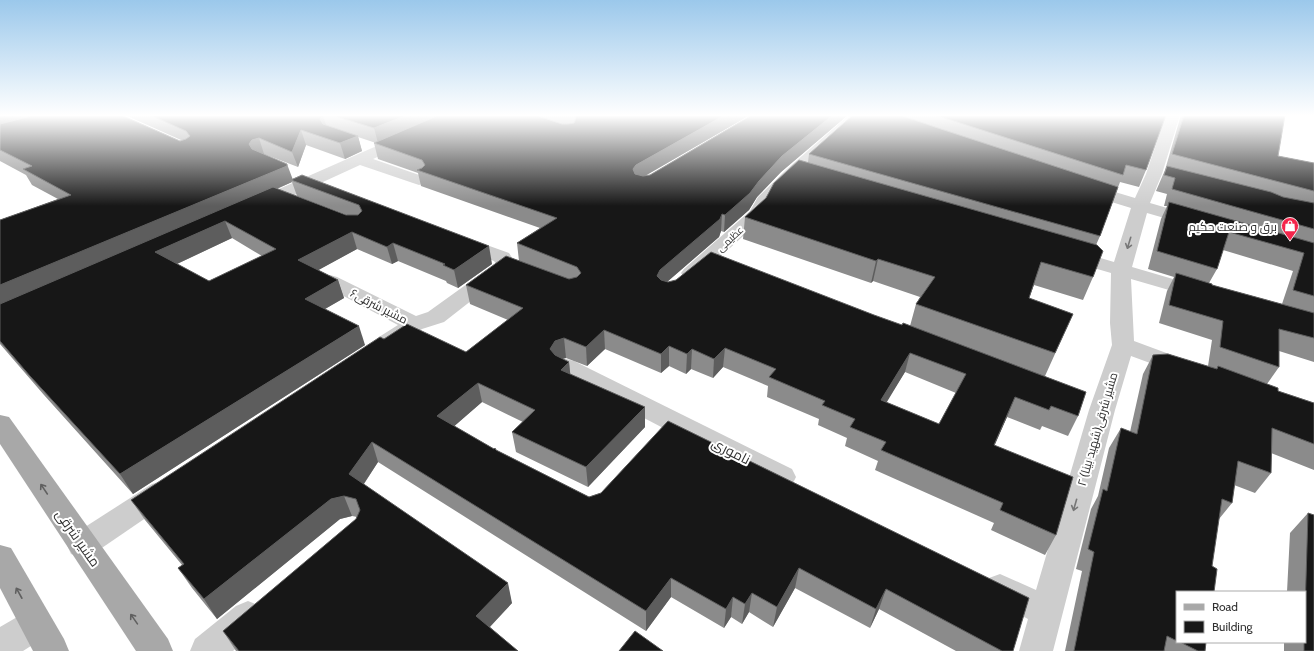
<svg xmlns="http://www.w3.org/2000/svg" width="1314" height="651" viewBox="0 0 1314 651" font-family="Cabin,Cairo,sans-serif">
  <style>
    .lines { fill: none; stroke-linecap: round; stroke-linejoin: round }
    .minor { fill: #cdcdcd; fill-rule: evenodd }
    .major { fill: #a8a8a8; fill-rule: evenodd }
    .wall { fill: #8b8b8b; fill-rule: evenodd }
    .shaded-wall { fill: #5d5d5d }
    .building { fill: #171717; stroke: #5d5d5d; fill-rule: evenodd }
    .oneway { stroke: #777 }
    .oneway2 { stroke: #606060 }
    .labels { text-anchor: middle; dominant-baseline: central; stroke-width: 4; stroke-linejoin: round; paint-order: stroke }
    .far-street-label { font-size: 10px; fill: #303030; stroke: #fff }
    .poi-label { font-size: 12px; fill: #303030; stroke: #fff; text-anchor: end }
    .street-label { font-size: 12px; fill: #303030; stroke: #fff }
    .near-street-label { font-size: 14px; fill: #303030; stroke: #fff }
  </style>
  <rect width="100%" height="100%" fill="#fff"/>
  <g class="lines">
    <g class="minor">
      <path d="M447,115H465L463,118L373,159L425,177L427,180L425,183L419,185L413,183L360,165L264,209L258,210L252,209L249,205L252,201Z"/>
      <path d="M849,115H864L799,175L771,203L763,218L698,277L691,279L684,277L681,273L684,269L750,211L758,197L787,169Z"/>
      <path d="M1166,115H1180L1162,174L1150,203L1198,217L1201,221L1198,225L1192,226L1147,213L1132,267L1207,289L1210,293L1207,297L1200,299L1131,279L1134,341L1188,361L1192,366L1188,371L1180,374L1131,356L1115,410L1053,651H1019L1028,619L989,598L984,588L989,578L1000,574L1036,590L1089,410L1112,345L1110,323L1111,273L1063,259L1060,255L1063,251L1070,249L1114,262L1131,208L1079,192L1077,188L1079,184L1085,183L1135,198L1146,174Z"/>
      <path d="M470,239L509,253L516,264L513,268L506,270L499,268L494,261L463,249L461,245L463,241Z"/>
      <path d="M492,269L499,271L502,275L499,279L444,322L422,329L395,347L387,349L379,347L376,342L379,337L398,325L323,285L320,281L323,277L330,275L337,277L416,316L428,312L485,271Z"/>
      <path d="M566,359L574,361L792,469L796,477L792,485L782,488L772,485L558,373L554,367L558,361Z"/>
      <path d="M162,481L172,484L176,492L172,500L93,554L82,558L71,554L67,545L71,536L152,484Z"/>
      <path d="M248,601L260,606L265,617L260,628L233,651H190L195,639L236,606Z"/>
      <path d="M36,608L48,613L53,624L48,635L23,651H0V627L24,613Z"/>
    </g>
    <g class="major">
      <path d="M0,415L9,417L168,639L173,651H136L0,444Z"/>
      <path d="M0,545L11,548L64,639L69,651H33L0,588Z"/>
    </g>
  </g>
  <g class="wall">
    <path d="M0,115L180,141L181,140L125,115H750L645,176L650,175L752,115H848L781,172L757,197L749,210L724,232L721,231L719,237L667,282L902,325L910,326L916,304L920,297L873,281L871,283L743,239L745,217L808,162L809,154L853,115H1165L1146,170L1139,187L1120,182L1100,236L1096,245L1093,277L1083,300L1034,285L1029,298L1073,314L1045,376L1078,416L1068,436L1042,426L1040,430L1007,417L994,445L1056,535L1045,555L991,530L994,523L875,470L878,461L845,446L847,438L818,425L819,419L767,397L768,386L723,367L713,378L691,369L686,374L669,366L661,373L605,349L587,366L566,358L562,359L569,362L570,374L645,427L588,487L516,452L512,432L523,422L482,402L454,426L496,450L589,497L601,493L668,421L1013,651H956L879,609L870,628L795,588L773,627L749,612L742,624L731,617L724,628L671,597L646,631L378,462L364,484L512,603L490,627L518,651H236L223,631L356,519L357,517L352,516L340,519L217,619L192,588L178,568L182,565L145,520L131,500L384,339L466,352L508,320L470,304L466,285L519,261L517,243L540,228L421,186L418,173L378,159L374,143H376L358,137L362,151L345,159L306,145L298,167L264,154H263L292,179L302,175L492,264L458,288L447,283L446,281L398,261L392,264L357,249L318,270L338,280L344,298L325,309L365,345L133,494L44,395L0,344V220L58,199L32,185L26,175L0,161ZM292,182L297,196L347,215H346L277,189ZM232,238L262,256L209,281L177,264ZM905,372L956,393L939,424L886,402Z"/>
    <path d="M1181,115H1285L1278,156L1314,163V362L1279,351V367L1267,384L1278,391L1314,403V470L1271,453V473L1255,493L1234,485L1232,503L1219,519L1177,592V642H1206L1205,651H1065L1082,571L1076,569L1091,509L1098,496L1109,448L1121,428L1130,432L1143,374L1153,355L1216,369L1208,366L1212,340L1159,323L1167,291L1174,277L1148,269L1161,219L1167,206H1164L1167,194L1156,191L1165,170ZM1223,250L1293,271L1282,304L1212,285L1209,283L1217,269Z"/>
    <path d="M1308,513L1314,651H1284V642H1305V592H1287L1290,533Z"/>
  </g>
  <g class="shaded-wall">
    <path d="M0,115H54L0,129Z"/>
    <path d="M407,115H445L378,143L374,128Z"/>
    <path d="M725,115H750L636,181L633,169L636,165Z"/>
    <path d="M833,115H848L781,172L757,197L749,210L724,232L725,215L759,181L782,156Z"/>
    <path d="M323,116L328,131L325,134L320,119Z"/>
    <path d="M301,130L306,145L298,167L292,152Z"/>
    <path d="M358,136L362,151L345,159L340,143Z"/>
    <path d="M259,138L264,154L258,156L255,159L249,144L252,140Z"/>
    <path d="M287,164L293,180H291L292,182L0,308V285Z"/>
    <path d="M722,214L721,231L719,237L660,288L657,276L660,270Z"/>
    <path d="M225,221L232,238L164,270L155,252Z"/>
    <path d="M352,232L357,249L304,278L298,260Z"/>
    <path d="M393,243L398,261L392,264L387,247Z"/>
    <path d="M489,246L492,264L458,288L454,270Z"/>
    <path d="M878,259L873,281L871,283L876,261Z"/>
    <path d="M338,280L344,298L311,317L305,299Z"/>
    <path d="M359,326L365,345L133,494L120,474Z"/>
    <path d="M604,330L605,349L587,366L586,347Z"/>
    <path d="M564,338L566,358L557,360L550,349L555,341Z"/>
    <path d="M669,346V366L661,373V354Z"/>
    <path d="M725,348L723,367L713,378L714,359Z"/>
    <path d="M692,349L691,369L686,374L687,354Z"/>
    <path d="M910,353L905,372L876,420L881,400Z"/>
    <path d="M569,362L571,381L561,370Z"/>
    <path d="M478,383L482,402L443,436L437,416Z"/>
    <path d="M1015,397L1007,417L986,465L994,445Z"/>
    <path d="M645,407V427L588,487L586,467Z"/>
    <path d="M372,442L378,462L357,494L349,474Z"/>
    <path d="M344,496L352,516L340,519L217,619L204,599L331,499Z"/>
    <path d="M799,568L795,588L773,627L777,607Z"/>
    <path d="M671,578V597L646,631V611Z"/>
    <path d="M508,583L512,603L482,635L476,616Z"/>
    <path d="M886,589L879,609L870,628L876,609Z"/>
    <path d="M752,593L749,612L742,624L745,604Z"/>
    <path d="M733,597L731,617L724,628L726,609Z"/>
  </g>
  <g class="building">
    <path d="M35,115H121L180,141L186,139L190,136L186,131L150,115H407L374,128L334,116H323L320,119L323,124L358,136L340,143L301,130L292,152L259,138L252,140L249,144L252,149L287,164V166L0,285V220L71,195L23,169L32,166L0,150V124Z"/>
    <path d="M439,115H535L562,124H568L574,123L576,118L574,115H571H725L636,165L633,169L635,174L643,176L650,175L752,115H833L782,156L759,181L750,193L725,215L722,214L720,219L660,270L657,276L661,280L668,282L676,280L711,252L874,315L902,325L903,323L1086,392L1078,416L1051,406L1049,410L1015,397L994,445L1073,477L1056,535L1000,510L1003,503L881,450L886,442L850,427L855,419L822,405L825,401L769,377L776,369L725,348L714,359L692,349L687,354L669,346L661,354L604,330L586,347L564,338L555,341L550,349L555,355L569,362L561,370L645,407L586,467L512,432L535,410L478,383L437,416L494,449L495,448L496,450L589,497L601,493L668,421L1029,598L1013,651H1002L886,589L876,609L799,568L777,607L752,593L745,604L733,597L726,609L671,578L646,611L372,442L349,474L508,583L476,616L518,651H239L223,631L356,519L360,510L356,499L344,496L331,499L204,599L178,568L184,564L131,500L380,337L384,339L407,324L466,352L523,308L466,285L506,256L569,279L577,277L581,273L577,267L517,243L557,218L417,170L422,168L425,165L422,160L374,143ZM910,353L966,374L939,424L881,400Z"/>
    <path d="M853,115H900L938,128L1118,187L1100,236L809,154Z"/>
    <path d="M935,115H1166L1146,170L1126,165L1123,175Z"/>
    <path d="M1184,115H1285L1278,156L1314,163V191L1172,154Z"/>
    <path d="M799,160L1097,245L1103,251L1093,277L1041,262L1029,298L1073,314L1055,353L916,304L935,277L878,259L876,261L745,217L766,198L774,183Z"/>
    <path d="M1167,166L1271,192L1283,197L1314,203V229L1172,189L1175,178L1164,175Z"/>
    <path d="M302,175L489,246L454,270L443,265L445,264L393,243L387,247L352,232L298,260L338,280L305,299L359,326L120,474L30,376L0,341V304L273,187L346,215H358L362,211L359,205L291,180ZM225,221L276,249L209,281L155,252Z"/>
    <path d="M1169,202L1314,243V296L1293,290L1304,253L1229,232L1217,269L1157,251Z"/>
    <path d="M1176,273L1212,284V285L1314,313V338L1279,329V367L1220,347L1223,321L1169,305Z"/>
    <path d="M1168,354L1217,369L1218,366L1278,388V391L1314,403V444L1272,428L1271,473L1238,461L1232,503L1222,499L1212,566L1217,569L1214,592H1177V641L1167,636L1164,651H1074L1094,552L1088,549L1103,489L1107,491L1121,428L1137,434L1153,355Z"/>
    <path d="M1308,513L1314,515V651H1304V642H1305V612Z"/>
    <path d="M635,631L663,651H619Z"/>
    <path d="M1180,642H1206L1205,651H1198Z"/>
  </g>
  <defs><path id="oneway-shaft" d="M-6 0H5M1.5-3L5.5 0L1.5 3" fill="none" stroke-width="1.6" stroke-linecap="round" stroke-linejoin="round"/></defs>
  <g class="oneway">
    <use href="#oneway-shaft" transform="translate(1129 243) rotate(107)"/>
    <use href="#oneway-shaft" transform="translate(1075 505) rotate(106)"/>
  </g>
  <g class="oneway2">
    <use href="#oneway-shaft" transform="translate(44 489) rotate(-124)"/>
    <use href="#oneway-shaft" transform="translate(19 593) rotate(-119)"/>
    <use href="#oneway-shaft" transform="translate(134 619) rotate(-125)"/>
  </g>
  <linearGradient id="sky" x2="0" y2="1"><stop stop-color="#9bc8eb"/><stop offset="0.56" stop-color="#fff"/><stop offset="1" stop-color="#fff" stop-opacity="0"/></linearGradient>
  <rect width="1314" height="206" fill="url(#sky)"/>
  <defs>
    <symbol id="shop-pin" viewBox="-11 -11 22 30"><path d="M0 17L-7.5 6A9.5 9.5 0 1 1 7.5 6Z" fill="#f5254b" stroke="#fff"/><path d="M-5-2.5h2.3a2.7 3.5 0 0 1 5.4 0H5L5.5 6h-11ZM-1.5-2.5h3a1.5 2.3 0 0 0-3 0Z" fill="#fff"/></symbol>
  </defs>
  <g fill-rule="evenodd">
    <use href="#shop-pin" x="1280" y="216" width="20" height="27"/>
  </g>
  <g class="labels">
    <g class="far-street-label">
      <text transform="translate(730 239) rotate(-43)">عظیمی</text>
    </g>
    <g class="poi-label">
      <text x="1277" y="226">برق و صنعت حکیم</text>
    </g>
    <g class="street-label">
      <text transform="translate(379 306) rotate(27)">۶مشیر شرقی</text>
      <text transform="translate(1097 429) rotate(-74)">۲ مشیر شرقی(شهید بینا)</text>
    </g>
    <g class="near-street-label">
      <text transform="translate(731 451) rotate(27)">ناموری</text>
      <text transform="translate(78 538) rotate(55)">مشیر شرقی</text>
    </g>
  </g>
  <rect x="1176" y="591" width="130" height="52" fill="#ffffff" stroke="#acacac"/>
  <rect x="1184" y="604" width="20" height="6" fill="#a8a8a8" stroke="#acacac"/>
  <text x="1212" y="611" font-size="12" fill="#303030">Road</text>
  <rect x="1184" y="621" width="20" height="12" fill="#171717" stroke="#acacac"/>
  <text x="1212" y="631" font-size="12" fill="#303030">Building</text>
</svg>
